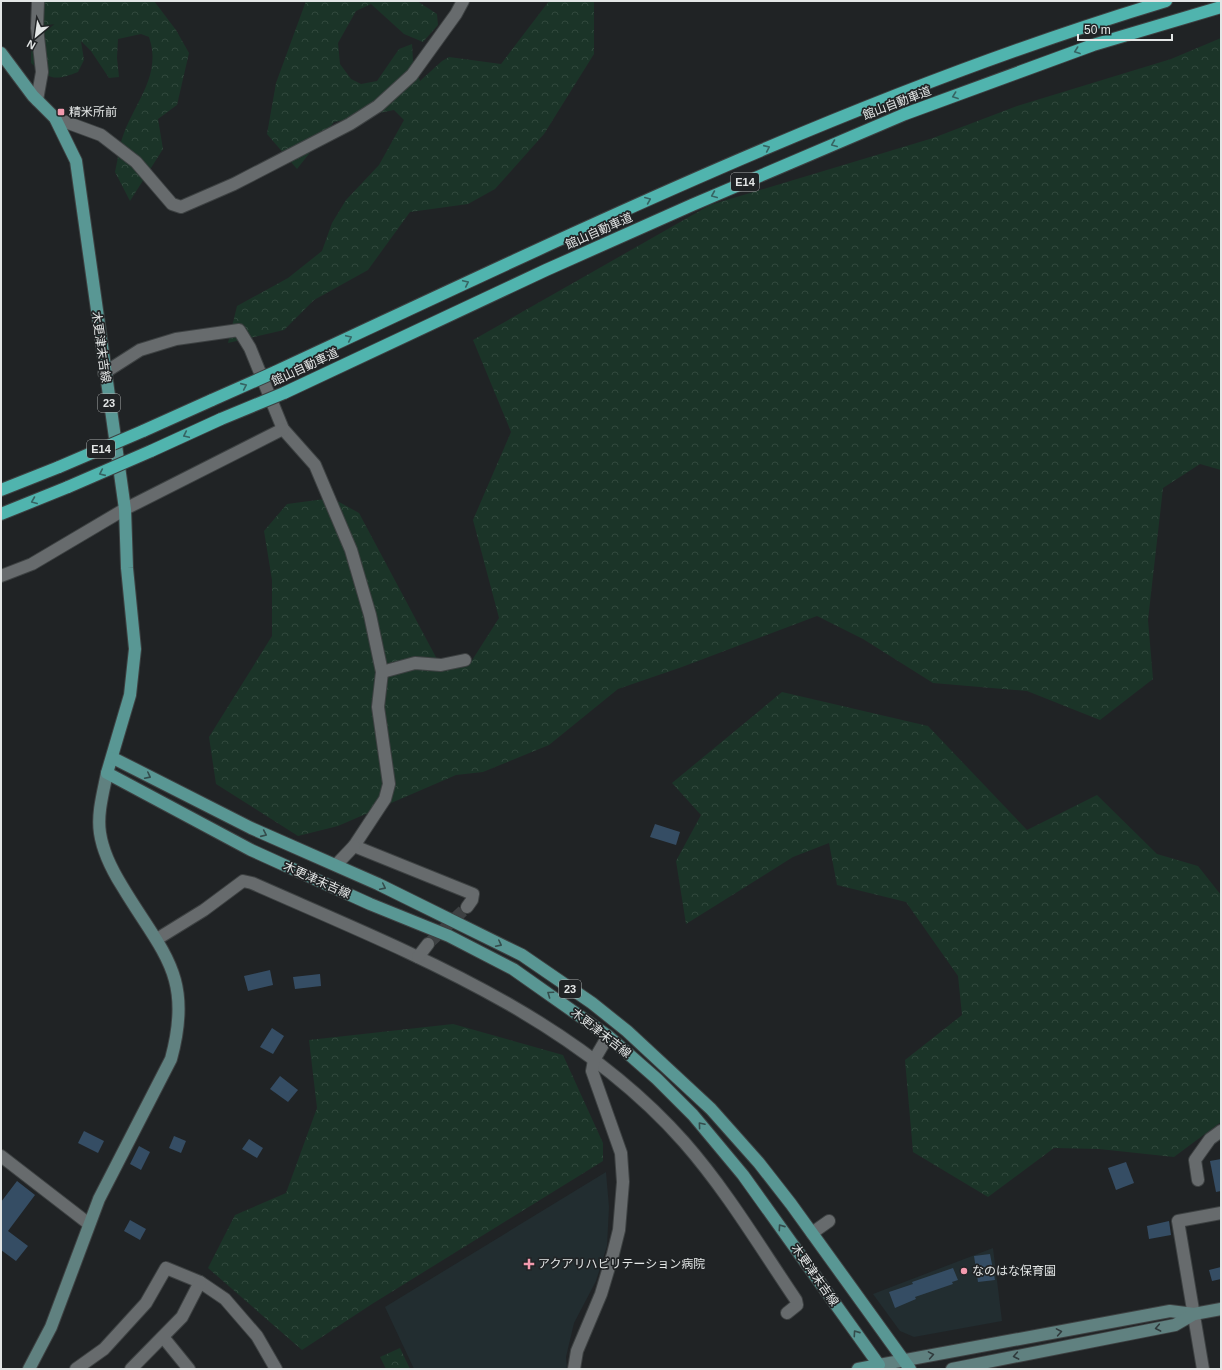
<svg xmlns="http://www.w3.org/2000/svg" width="1222" height="1370" viewBox="0 0 1222 1370" font-family="Helvetica,'Noto Sans JP',sans-serif">
  <style>
    .built { fill: #222d30 }
    .forest { fill: url(#forest-crowns) }
    .building { fill: #354d64 }
    .lines { fill: none; stroke-linecap: round; stroke-linejoin: round }
    .street-tunnel { stroke: #3d4042; stroke-width: 12; stroke-dasharray: 12 6; stroke-linecap: butt }
    .street-casing { stroke: #3d4142; stroke-width: 14 }
    .secondary-casing { stroke: #3d4142; stroke-width: 14 }
    .primary-casing { stroke: #3d4142; stroke-width: 14 }
    .highway-casing { stroke: #3d4142; stroke-width: 14 }
    .street { stroke: #676b6d; stroke-width: 12 }
    .secondary { stroke: #608180; stroke-width: 12 }
    .primary { stroke: #599794; stroke-width: 12 }
    .highway { stroke: #50b4ae; stroke-width: 12 }
    .highway-bridge-casing { stroke: #3d4142; stroke-width: 14; stroke-linecap: butt }
    .highway-bridge { stroke: #50b4ae; stroke-width: 12 }
    .oneway { stroke: #366463 }
    .oneway2 { stroke: #344c4c }
    .oneway3 { stroke: #303a3c }
    .poi-dot { fill: #f29aae; stroke: #202325; stroke-width: 1.5 }
    .labels { text-anchor: middle; dominant-baseline: central; stroke-width: 3.5; stroke-linejoin: round; paint-order: stroke }
    .shield { fill: #202325; stroke: #a8acac; stroke-width: 1 }
    .shield-label { font-size: 11px; font-weight: bold; fill: #e3e6e6 }
    .street-label { font-size: 12px; fill: #e3e6e6; stroke: #202325 }
    .poi-label { font-size: 12px; fill: #e3e6e6; stroke: #202325; text-anchor: start }
  </style>
  <defs>
    <pattern id="forest-crowns" width="20" height="18" patternUnits="userSpaceOnUse"><rect width="20" height="18" fill="#1b3428"/><path d="M2 6a3 3 0 1 1 6 0M12 15a3 3 0 1 1 6 0" fill="none" stroke="#31483d"/></pattern>
  </defs>
  <rect width="100%" height="100%" fill="#202325"/>
  <g class="built">
    <path d="M606,1172L609,1207L607,1246L596,1281L574,1323L566,1357L567,1369H414L385,1307Z"/>
    <path d="M993,1248L1002,1321L914,1337L900,1331L873,1294Z"/>
  </g>
  <g class="forest">
    <path d="M32,1H154L176,30L189,53L177,105L158,119L163,149L130,201L115,172C118,160 119,145 124,133C136,101 162,74 149,37L141,34L118,39L117,58L119,77L109,78L91,51L81,41L84,60L78,72C55,81 50,80 31,63Z"/>
    <path d="M306,1H417L437,14L438,25L423,42L404,34L371,4L356,11L338,43L340,64L351,79L361,84L377,81L399,49L412,44L413,60L420,81L442,61L449,57L501,64L549,1H594V54L544,134L495,189L468,204L410,212L368,270L314,300L284,330L228,343L237,306L288,278L322,251L332,223L346,200L379,165L404,120L394,110L334,122L297,169L267,134L276,83Z"/>
    <path d="M1221,38V470L1200,464L1163,488L1148,620L1153,679L1100,720L1027,691L933,683L863,639L817,616L682,667L618,689L549,745L483,772L456,775L338,826L298,836L216,784L209,737L272,636V580L264,531L287,504L332,498L359,513L438,661L469,665L499,618L473,520L511,432L473,340L710,205L933,138L1017,106L1171,59Z"/>
    <path d="M782,692L928,726L1027,830L1097,795L1157,854L1198,866L1221,895V1122L1174,1157L1099,1149L1054,1148L988,1197L913,1152L905,1060L962,1015L958,976L906,902L837,885L829,843L793,857L686,924L676,861L701,815L672,783Z"/>
    <path d="M453,1024L563,1055L603,1143V1161L372,1304L302,1350L208,1268L235,1215L286,1193L317,1108L309,1040Z"/>
    <path d="M400,1348L410,1369H386L380,1357Z"/>
  </g>
  <g class="building">
    <path d="M655,824L680,832L676,845L650,837Z"/>
    <path d="M270,970L273,985L248,991L244,976Z"/>
    <path d="M320,974L321,986L295,989L293,977Z"/>
    <path d="M272,1028L284,1036L273,1054L260,1047Z"/>
    <path d="M280,1076L298,1090L288,1102L270,1089Z"/>
    <path d="M84,1131L104,1141L98,1153L78,1143Z"/>
    <path d="M174,1136L186,1141L181,1153L169,1148Z"/>
    <path d="M249,1139L263,1148L257,1158L242,1149Z"/>
    <path d="M139,1146L150,1152L141,1170L130,1164Z"/>
    <path d="M1221,1159V1191L1216,1192L1210,1161Z"/>
    <path d="M1126,1162L1134,1183L1116,1190L1108,1168Z"/>
    <path d="M17,1181L35,1195L8,1231L28,1246L16,1261L1,1250V1202Z"/>
    <path d="M130,1220L146,1229L140,1240L124,1231Z"/>
    <path d="M1169,1221L1171,1235L1149,1239L1147,1226Z"/>
    <path d="M990,1254L995,1280L978,1282L974,1256Z"/>
    <path d="M1221,1267V1279L1212,1281L1209,1270Z"/>
    <path d="M953,1268L958,1280L952,1282L953,1284L915,1297L916,1299L895,1308L889,1292L913,1284L912,1282Z"/>
  </g>
  <g class="lines">
    <path class="street-tunnel" d="M428,944L467,907"/>
    <defs>
      <g id="street">
        <path d="M37,100L42,72L37,28L38,1"/>
        <path d="M55,118L101,135L136,162L172,204L181,207L234,184L350,124L378,106L412,75L456,14L463,1"/>
        <path d="M104,373L140,350L176,339L239,330L250,348L283,429L315,465L351,550L370,615L382,672L378,707L389,784L385,799L354,846L473,894L472,900L467,907"/>
        <path d="M1,576L32,564L125,509L283,429"/>
        <path d="M382,672L415,663L441,665L465,660"/>
        <path d="M336,865L354,846"/>
        <path d="M157,939L204,910L243,881L252,883C405,951 570,1013 684,1142C727,1191 760,1247 796,1300L797,1305L787,1313"/>
        <path d="M418,957L428,944"/>
        <path d="M1,1156L89,1224"/>
        <path d="M1198,1180L1195,1160L1210,1139L1221,1131"/>
        <path d="M812,1233L829,1221"/>
        <path d="M163,1337L189,1369"/>
        <path d="M76,1369L104,1349L146,1303L166,1268L200,1282L225,1299L257,1336L276,1369"/>
        <path d="M131,1369L182,1317L200,1282"/>
        <path d="M574,1369L577,1351L601,1294L613,1254L619,1230L623,1182L621,1153L592,1071L594,1060L608,1036"/>
        <path d="M1203,1369L1178,1221L1221,1213"/>
      </g>
      <g id="secondary">
        <path d="M29,1369L51,1327L99,1199L171,1059C194,975 162,953 122,886C112,870 103,853 100,833C97,814 103,793 107,773"/>
        <path d="M882,1369L879,1365L1170,1311L1194,1314"/>
        <path d="M952,1369L1175,1325L1194,1314L1221,1309"/>
      </g>
      <g id="primary">
        <path d="M1,53L33,96L55,118L76,161L125,509L127,568L135,649L130,695L107,773L251,850L370,904L449,936L513,969L608,1036L657,1079L693,1115L743,1175L879,1365L858,1369"/>
        <path d="M113,758L251,828L378,884L522,955L592,1003L627,1031L711,1109L759,1163L791,1204L910,1369"/>
      </g>
      <g id="highway">
        <path d="M275,372C566,237 857,94 1166,1"/>
        <path d="M284,393L546,270L692,205L905,114L1093,45L1221,7"/>
        <path d="M143,431L212,400"/>
        <path d="M151,451L221,419"/>
        <path d="M1,490L59,467"/>
        <path d="M1,514L68,487"/>
      </g>
    </defs>
    <use href="#street" class="street-casing"/>
    <use href="#secondary" class="secondary-casing"/>
    <use href="#primary" class="primary-casing"/>
    <use href="#highway" class="highway-casing"/>
    <use href="#street" class="street"/>
    <use href="#secondary" class="secondary"/>
    <use href="#primary" class="primary"/>
    <use href="#highway" class="highway"/>
    <defs>
      <g id="highway-bridge">
        <path d="M212,400L275,372"/>
        <path d="M221,419L284,393"/>
        <path d="M59,467L143,431"/>
        <path d="M68,487L151,451"/>
      </g>
    </defs>
    <use href="#highway-bridge" class="highway-bridge-casing"/>
    <use href="#highway-bridge" class="highway-bridge"/>
  </g>
  <defs><path id="oneway-chevron" d="M-2-3.5L2.5 0L-2 3.5" fill="none" stroke-width="1.6" stroke-linecap="round" stroke-linejoin="round"/></defs>
  <g class="oneway">
    <use href="#oneway-chevron" transform="translate(1077 51) rotate(160)"/>
    <use href="#oneway-chevron" transform="translate(955 96) rotate(160)"/>
    <use href="#oneway-chevron" transform="translate(834 144) rotate(158)"/>
    <use href="#oneway-chevron" transform="translate(767 148) rotate(-24)"/>
    <use href="#oneway-chevron" transform="translate(714 195) rotate(157)"/>
    <use href="#oneway-chevron" transform="translate(648 200) rotate(-23)"/>
    <use href="#oneway-chevron" transform="translate(466 283) rotate(-25)"/>
    <use href="#oneway-chevron" transform="translate(349 338) rotate(-25)"/>
    <use href="#oneway-chevron" transform="translate(244 386) rotate(-24)"/>
    <use href="#oneway-chevron" transform="translate(186 435) rotate(155)"/>
    <use href="#oneway-chevron" transform="translate(102 473) rotate(156)"/>
    <use href="#oneway-chevron" transform="translate(34 501) rotate(158)"/>
  </g>
  <g class="oneway2">
    <use href="#oneway-chevron" transform="translate(148 776) rotate(27)"/>
    <use href="#oneway-chevron" transform="translate(264 834) rotate(24)"/>
    <use href="#oneway-chevron" transform="translate(383 887) rotate(26)"/>
    <use href="#oneway-chevron" transform="translate(499 944) rotate(27)"/>
    <use href="#oneway-chevron" transform="translate(550 994) rotate(-145)"/>
    <use href="#oneway-chevron" transform="translate(701 1125) rotate(-130)"/>
    <use href="#oneway-chevron" transform="translate(781 1227) rotate(-125)"/>
    <use href="#oneway-chevron" transform="translate(856 1333) rotate(-125)"/>
  </g>
  <g class="oneway3">
    <use href="#oneway-chevron" transform="translate(1158 1328) rotate(169)"/>
    <use href="#oneway-chevron" transform="translate(1059 1332) rotate(-10)"/>
    <use href="#oneway-chevron" transform="translate(931 1355) rotate(-10)"/>
    <use href="#oneway-chevron" transform="translate(1016 1356) rotate(169)"/>
  </g>
  <g class="poi-dot">
    <rect x="57" y="108" width="8" height="8" rx="2"/>
    <path d="M527 1258h4v4h4v4h-4v4h-4v-4h-4v-4h4z"/>
    <circle cx="964" cy="1271" r="4"/>
  </g>
  <g class="labels">
    <g class="shield">
      <rect x="731" y="173" width="28" height="18" rx="3"/>
      <rect x="98" y="394" width="22" height="18" rx="3"/>
      <rect x="87" y="440" width="28" height="18" rx="3"/>
      <rect x="559" y="980" width="22" height="18" rx="3"/>
    </g>
    <g class="shield-label">
      <text x="745" y="182">E14</text>
      <text x="109" y="403">23</text>
      <text x="101" y="449">E14</text>
      <text x="570" y="989">23</text>
    </g>
    <g class="street-label">
      <text transform="translate(897 103) rotate(-21)">館山自動車道</text>
      <text transform="translate(599 231) rotate(-24)">館山自動車道</text>
      <text transform="translate(101 347) rotate(82)">木更津末吉線</text>
      <text transform="translate(305 367) rotate(-25)">館山自動車道</text>
      <text transform="translate(317 880) rotate(24)">木更津末吉線</text>
      <text transform="translate(601 1033) rotate(38)">木更津末吉線</text>
      <text transform="translate(815 1275) rotate(55)">木更津末吉線</text>
    </g>
    <g class="poi-label">
      <text x="69" y="112">精米所前</text>
      <text x="538" y="1264">アクアリハビリテーション病院</text>
      <text x="972" y="1271">なのはな保育園</text>
    </g>
  </g>
  <rect width="1222" height="1370" fill="none" stroke="#e3e6e6" stroke-width="4"/>
  <g transform="translate(36 36) rotate(209)" stroke="#202325" stroke-width="3" paint-order="stroke">
  <path d="M0-3L7 15L0 10L-7 15Z" fill="#e3e6e6"/>
  <text y="-6" font-size="11" font-weight="bold" text-anchor="middle" fill="#e3e6e6">N</text>
  </g>
  <path d="M1078 34v6h94v-6" fill="none" stroke="#e3e6e6" stroke-width="2"/>
  <text x="1084" y="34" font-size="12" fill="#e3e6e6" stroke="#202325" stroke-width="3" paint-order="stroke">50 m</text>
</svg>
